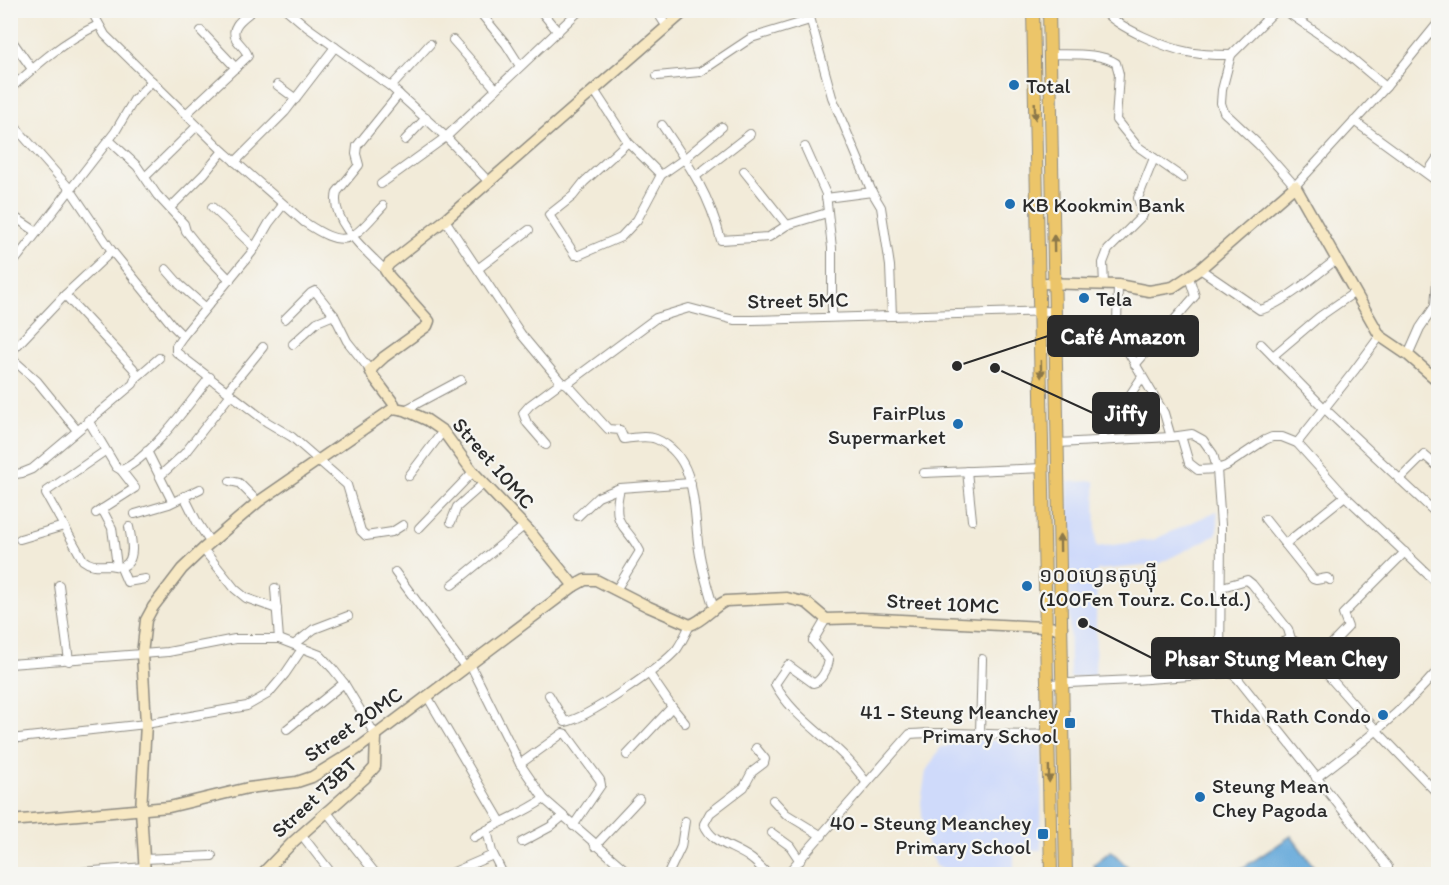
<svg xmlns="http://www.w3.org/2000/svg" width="1449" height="885" viewBox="0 0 1449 885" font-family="Itim,'Noto Sans Khmer',sans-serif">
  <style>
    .built { fill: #cfdafa }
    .water { fill: #65a9da; stroke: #486a82; stroke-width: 1.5 }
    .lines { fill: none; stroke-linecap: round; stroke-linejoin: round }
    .street-casing { stroke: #8e8b82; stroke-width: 10 }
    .secondary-casing { stroke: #8e8b82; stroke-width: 13 }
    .primary-casing { stroke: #8e8b82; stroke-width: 14 }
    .street { stroke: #fff; stroke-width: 8 }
    .secondary { stroke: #f7e8c3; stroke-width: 10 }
    .primary { stroke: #ecc569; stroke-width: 12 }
    .oneway { fill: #8c784a }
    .poi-dot { fill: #1f6fb2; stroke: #f6f6f2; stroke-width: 2 }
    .labels { text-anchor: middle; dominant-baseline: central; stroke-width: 4.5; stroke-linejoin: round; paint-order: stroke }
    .poi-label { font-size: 21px; fill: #2b2b2b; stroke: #f6f6f2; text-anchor: start }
    .street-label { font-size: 21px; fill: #2b2b2b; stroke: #f6f6f2 }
    .leader { fill: none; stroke: #2b2b2b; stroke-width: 2 }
    .callout-dot { fill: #2b2b2b; stroke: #f6f6f2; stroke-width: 2 }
    .callout { fill: #2b2b2b; stroke: #2b2b2b; stroke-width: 2 }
    .callout-label { font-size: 22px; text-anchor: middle; font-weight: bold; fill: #fff }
  </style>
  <rect width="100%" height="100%" fill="#f6f6f2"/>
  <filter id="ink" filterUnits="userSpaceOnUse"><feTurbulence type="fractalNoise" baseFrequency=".0167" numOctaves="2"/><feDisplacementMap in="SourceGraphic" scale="12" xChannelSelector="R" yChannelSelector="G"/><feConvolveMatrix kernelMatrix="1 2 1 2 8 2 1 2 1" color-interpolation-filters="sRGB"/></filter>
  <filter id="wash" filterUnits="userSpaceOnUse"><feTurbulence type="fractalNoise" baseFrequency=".008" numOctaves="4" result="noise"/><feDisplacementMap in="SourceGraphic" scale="24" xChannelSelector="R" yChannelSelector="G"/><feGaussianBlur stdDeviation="1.35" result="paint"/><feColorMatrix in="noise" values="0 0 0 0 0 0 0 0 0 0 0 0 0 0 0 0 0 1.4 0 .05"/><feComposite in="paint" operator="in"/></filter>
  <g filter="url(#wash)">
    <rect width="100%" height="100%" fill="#f2ebd9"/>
    <g class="built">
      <path d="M1095,481L1096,547L1153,540L1217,511L1218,524L1216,535L1156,565L1097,570L1095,676L1070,678L1068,482Z"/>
      <path d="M952,739L1042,742L1041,850H1014V871L953,873L935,866L924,834L921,802L926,771L941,747L948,746Z"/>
    </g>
    <g class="water">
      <path d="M1291,836L1316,870L1315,874H1237V872Z"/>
      <path d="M1111,851L1135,874H1100L1093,865Z"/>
    </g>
  </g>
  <g filter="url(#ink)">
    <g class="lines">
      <defs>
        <g id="street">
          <path d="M91,10L105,35L223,151L304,222C316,230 338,245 352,236C362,231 374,215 383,206"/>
          <path d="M287,10L307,27L391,87L446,137L381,184"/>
          <path d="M478,10L506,44L520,66"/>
          <path d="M540,10L558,32"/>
          <path d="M656,10L667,27"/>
          <path d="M808,10L832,97L872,192L881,207L890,266L892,316"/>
          <path d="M1103,10C1118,28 1166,48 1188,52C1202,55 1217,55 1231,55"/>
          <path d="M1260,10L1267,18"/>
          <path d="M1276,10L1231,55L1222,90L1221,103L1224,112L1259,145L1295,186L1386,87L1438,23"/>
          <path d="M1284,10L1342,50L1386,87"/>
          <path d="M201,31L236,68"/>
          <path d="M10,38L32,69"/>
          <path d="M453,40L496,89"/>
          <path d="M1050,54C1070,55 1099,52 1116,63L1119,74L1116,120L1137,146L1183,178"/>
          <path d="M657,76L700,72L751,38L810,20"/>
          <path d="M277,85L296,99"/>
          <path d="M391,87L430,44"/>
          <path d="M10,89C39,63 62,42 98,25"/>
          <path d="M594,90L628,142L661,175"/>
          <path d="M186,114L248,56C246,49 240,45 236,39C229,26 245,17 253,10"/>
          <path d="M10,121L70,189L112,251L173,326L183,336"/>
          <path d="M1354,121L1438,182"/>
          <path d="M662,125C689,165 709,193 721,240L769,237L787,225L827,213"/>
          <path d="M109,140L137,166L157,195L184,224L186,231L202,251L230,280"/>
          <path d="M405,140L426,118"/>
          <path d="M628,142L584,182L573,196L549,215L575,255H579L621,237L637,220L661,175L684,159L722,127"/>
          <path d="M805,147L826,194L832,248V317"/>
          <path d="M235,162L285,112L335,47"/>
          <path d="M744,171L787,225"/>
          <path d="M1427,173L1438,157"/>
          <path d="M696,176L750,134"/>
          <path d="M145,177L197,126"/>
          <path d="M489,182L446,137L580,10"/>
          <path d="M826,198L872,192"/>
          <path d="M283,205L269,223L252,252L183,336L176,346V352L267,422L292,437L347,485L361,531L366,536L392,532L403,525"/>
          <path d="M212,207L255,248"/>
          <path d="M170,208L204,174L223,151"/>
          <path d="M10,214L37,232"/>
          <path d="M445,220L521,334L561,382L567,384L608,429L620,430L624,439C633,438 647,435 656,439C699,457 693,512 699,550C702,570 708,589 714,609"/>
          <path d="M10,267L115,132L134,100L152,81"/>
          <path d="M479,268L529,230"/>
          <path d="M166,269L180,285L205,307"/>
          <path d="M1200,269L1260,310C1283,304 1317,274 1337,259"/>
          <path d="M385,270C368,253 329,221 337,192L359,165L356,154L357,146L399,94"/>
          <path d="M1104,285L1103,263L1108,250L1143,215L1138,198L1154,158"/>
          <path d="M1118,285L1117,325L1120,338L1164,413L1171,437"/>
          <path d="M1435,306L1438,266"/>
          <path d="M285,319L311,293L315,291L334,315L347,341L370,370"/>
          <path d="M293,344L317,322L334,315"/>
          <path d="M1261,344L1325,409L1438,515"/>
          <path d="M10,353L65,295L112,251"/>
          <path d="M1408,355L1420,328L1435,306H1438"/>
          <path d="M1273,356L1319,317L1355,292"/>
          <path d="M10,357L37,381L76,429"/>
          <path d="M1135,365L1195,296L1189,277"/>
          <path d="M136,378L159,358"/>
          <path d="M567,384L656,318L689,308L734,320H752L1055,311"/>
          <path d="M227,391L263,347"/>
          <path d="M405,410L461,380"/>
          <path d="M88,420L116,467L121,470L135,488L96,513"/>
          <path d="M1181,436L1189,463L1198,470L1217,469L1226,466L1265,440L1272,437H1282L1297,443L1345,496L1438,584"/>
          <path d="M1099,441L1142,377"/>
          <path d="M1058,443L1171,437L1192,434L1203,440L1213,454L1217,469L1221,525L1220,673"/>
          <path d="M1297,443L1354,371L1380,336"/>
          <path d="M546,445L527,423L523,413L530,405L561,382"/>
          <path d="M105,451L47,491L46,494L83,560C92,567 98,565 109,565C114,566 119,568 123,566C137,561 131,537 129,527"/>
          <path d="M147,451L172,501"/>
          <path d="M121,470C148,461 192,400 210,377"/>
          <path d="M967,471L972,520"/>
          <path d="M924,473L1043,468"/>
          <path d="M10,475L22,473L32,469L133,384L137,374L133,368L65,295"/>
          <path d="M161,475L184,454L231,394"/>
          <path d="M409,476L443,431"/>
          <path d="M1399,480L1424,455L1438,467"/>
          <path d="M230,481L239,483L258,502"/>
          <path d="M184,496L197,522L210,542"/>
          <path d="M102,509L112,528L117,566"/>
          <path d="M135,514L169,504L200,489"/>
          <path d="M578,516L598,497L620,488L691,483"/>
          <path d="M1265,519L1313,579L1316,580L1327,578L1330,580"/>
          <path d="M451,522L457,507L483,484"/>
          <path d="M419,528L473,472"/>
          <path d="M20,539L64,526"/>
          <path d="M1285,544L1345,496"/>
          <path d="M203,549L235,589L246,598L277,609"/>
          <path d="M121,568L127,582L145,579"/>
          <path d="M395,572L465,667"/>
          <path d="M59,585L69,661"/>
          <path d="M452,585L524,526"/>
          <path d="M1222,587L1247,580L1252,584L1288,629L1291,639L1302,646L1378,732L1438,794"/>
          <path d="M275,588L279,639"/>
          <path d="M616,590L640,551C625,522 611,528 620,488"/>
          <path d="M826,619L813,641L829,660C828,668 821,682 813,683L788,665L775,684C789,711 817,730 838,750C848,759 858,771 866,782"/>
          <path d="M295,644L314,629L348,616"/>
          <path d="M1316,660L1348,627L1343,614L1405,552"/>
          <path d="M10,664L168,652L235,639H279L320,655L333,669L344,683L376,736"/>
          <path d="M470,664L520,764L544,799L630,874"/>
          <path d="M648,672L672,707L685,723"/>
          <path d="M1231,673L1238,679L1388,867L1387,874"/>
          <path d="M1047,684L1134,680L1231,673L1258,659L1280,643L1291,639"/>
          <path d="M549,695L565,722C586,719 662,667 677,649C682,642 686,633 690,625"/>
          <path d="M427,696L501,822"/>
          <path d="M287,729L344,683"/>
          <path d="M980,733L982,659"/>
          <path d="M10,739L146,724L247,706L268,694L285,674L302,649"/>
          <path d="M756,748L765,759L764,763L752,772L744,787L710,813L704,824C712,844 734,846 750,858C756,862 762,869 768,874"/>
          <path d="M627,755L672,707"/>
          <path d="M520,764L563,733L566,734L600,780L601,785L573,826"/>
          <path d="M1316,778C1361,744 1401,713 1438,670"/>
          <path d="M773,800L786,814L822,836"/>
          <path d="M326,811L376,874"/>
          <path d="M772,833L790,846L800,861"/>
          <path d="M301,834L332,874"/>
          <path d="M474,837L487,830"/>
          <path d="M522,842L550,827L562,817"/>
          <path d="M595,846L639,799"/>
          <path d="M144,859L212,856"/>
          <path d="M68,873L145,867"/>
          <path d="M449,874L493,855"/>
          <path d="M503,874L492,852L487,830C506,819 526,812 544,799"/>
          <path d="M668,874L681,847L685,821"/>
          <path d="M787,874L910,734C957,730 1002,737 1048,734"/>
          <path d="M1433,874L1438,869"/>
        </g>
        <g id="secondary">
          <path d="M1039,283L1118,285L1149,291L1173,287L1200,269L1295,186L1380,336L1408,355L1438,381"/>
          <path d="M394,408V404L373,376L370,370L384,357L427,326L429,321L389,276L385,270L389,264L445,220L686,10"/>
          <path d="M10,821L169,807L248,788L297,782L312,777L356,750L574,586"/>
          <path d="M145,874L141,810L146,724L142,654L146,620L153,607L182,569L203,549L258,502L394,408L405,410L427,420L443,431L473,472L531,533L574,586L585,580H596L649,607L690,625C705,620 712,607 726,601L787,598L807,603L826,619L861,618L1062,628"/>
          <path d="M262,874L293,842L365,778L375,767L376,736"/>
        </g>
        <g id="primary">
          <path d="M1033,10L1051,874"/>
          <path d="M1049,10L1066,874"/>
        </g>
      </defs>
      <use href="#street" class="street-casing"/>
      <use href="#secondary" class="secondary-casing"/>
      <use href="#primary" class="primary-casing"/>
      <use href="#street" class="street"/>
      <use href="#secondary" class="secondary"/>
      <use href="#primary" class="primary"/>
    </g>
    <defs><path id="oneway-solid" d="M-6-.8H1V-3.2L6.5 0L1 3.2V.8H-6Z" transform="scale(1.5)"/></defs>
    <g class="oneway">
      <use href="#oneway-solid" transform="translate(1035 111) rotate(88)"/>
      <use href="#oneway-solid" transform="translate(1054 243) rotate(-91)"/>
      <use href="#oneway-solid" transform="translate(1041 369) rotate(89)"/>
      <use href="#oneway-solid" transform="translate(1060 543) rotate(-91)"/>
      <use href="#oneway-solid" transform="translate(1049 774) rotate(89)"/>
    </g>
  </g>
  <g class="poi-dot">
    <circle cx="1014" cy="85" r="6"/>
    <circle cx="1010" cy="204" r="6"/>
    <circle cx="1084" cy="298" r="6"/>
    <circle cx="958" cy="424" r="6"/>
    <circle cx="1027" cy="586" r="6"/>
    <circle cx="1383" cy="715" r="6"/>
    <rect x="1064" y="717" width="12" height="12" rx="3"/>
    <circle cx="1200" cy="797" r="6"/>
    <rect x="1037" y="828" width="12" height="12" rx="3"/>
  </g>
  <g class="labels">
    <g class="poi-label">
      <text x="1026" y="85">Total</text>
      <text x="1022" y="204">KB Kookmin Bank</text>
      <text x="1096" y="298">Tela</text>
      <text x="946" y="412" text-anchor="end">FairPlus<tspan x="946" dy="24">Supermarket</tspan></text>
      <text x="1039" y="574">១០០ហ្វេនតូហ្ស៊ី<tspan x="1039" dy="24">(100Fen Tourz. Co.Ltd.)</tspan></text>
      <text x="1058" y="711" text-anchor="end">41 - Steung Meanchey<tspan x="1058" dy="24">Primary School</tspan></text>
      <text x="1371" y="715" text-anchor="end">Thida Rath Condo</text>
      <text x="1212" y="785">Steung Mean<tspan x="1212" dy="24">Chey Pagoda</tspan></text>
      <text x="1031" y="822" text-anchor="end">40 - Steung Meanchey<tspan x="1031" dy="24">Primary School</tspan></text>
    </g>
    <g class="street-label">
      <text transform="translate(798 300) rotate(-1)">Street 5MC</text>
      <text transform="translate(494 463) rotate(49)">Street 10MC</text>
      <text transform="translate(943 603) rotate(3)">Street 10MC</text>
      <text transform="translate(353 724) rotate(-35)">Street 20MC</text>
      <text transform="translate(314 797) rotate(-43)">Street 73BT</text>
    </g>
  </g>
  <path class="leader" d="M957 366L1048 336M995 368L1093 413M1083 623L1152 658"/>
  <g class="callout-dot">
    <circle cx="957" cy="366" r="6"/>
    <circle cx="995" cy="368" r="6"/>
    <circle cx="1083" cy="623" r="6"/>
  </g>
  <g class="callout">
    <rect x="1048" y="316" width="150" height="40" rx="6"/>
    <rect x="1093" y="393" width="66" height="40" rx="6"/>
    <rect x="1152" y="638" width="247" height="40" rx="6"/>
  </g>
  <g class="callout-label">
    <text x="1123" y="344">Café Amazon</text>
    <text x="1126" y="421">Jiffy</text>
    <text x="1276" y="666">Phsar Stung Mean Chey</text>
  </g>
  <rect width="1449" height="885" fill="none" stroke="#f6f6f2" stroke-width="36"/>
</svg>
